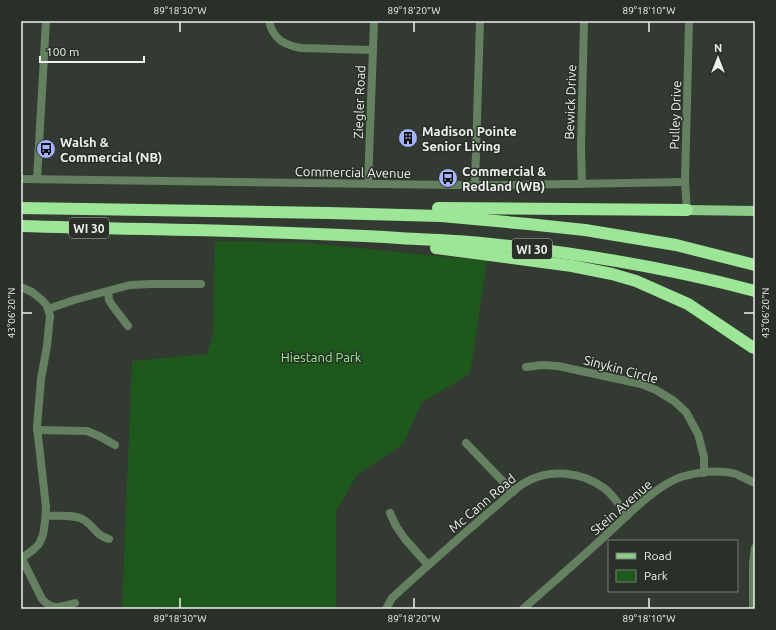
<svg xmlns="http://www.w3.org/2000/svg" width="776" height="630" viewBox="0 0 776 630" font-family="Ubuntu,sans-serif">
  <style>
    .green { fill: #1f581d }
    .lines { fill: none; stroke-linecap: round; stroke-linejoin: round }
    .minor { stroke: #648061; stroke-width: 8 }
    .major { stroke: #8dc988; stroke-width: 10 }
    .highway { stroke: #9de597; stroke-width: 12 }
    .ticks { fill: none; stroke: #ecf1ec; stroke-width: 1.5 }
    .labels { text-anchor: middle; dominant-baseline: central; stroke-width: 3; stroke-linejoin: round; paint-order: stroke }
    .shield { fill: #283027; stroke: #b1b7b1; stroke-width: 1 }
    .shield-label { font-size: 12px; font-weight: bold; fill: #ecf1ec }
    .street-label { font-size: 13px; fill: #ecf1ec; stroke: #283027 }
    .poi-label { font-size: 13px; font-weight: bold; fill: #ecf1ec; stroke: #283027; text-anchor: start }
    .park-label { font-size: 13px; fill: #94ef8d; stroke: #283027 }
    .neatline { fill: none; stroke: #ecf1ec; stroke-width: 1.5 }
    .ticks-label { font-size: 10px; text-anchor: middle; fill: #ecf1ec }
  </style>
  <rect width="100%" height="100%" fill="#323a31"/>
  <path class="green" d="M215,241L309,243L487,261L470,374L422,402L403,444L357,475L336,511V609H122L132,361L207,354L213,334Z"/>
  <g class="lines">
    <g class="minor">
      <path d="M269,21C273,39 284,45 301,48L372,50"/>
      <path d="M21,179L455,185H510L685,182"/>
      <path d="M37,179L46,21"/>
      <path d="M368,184L374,21"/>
      <path d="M475,184L480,21"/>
      <path d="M582,184L581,147L584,21"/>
      <path d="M687,210L685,182L689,21"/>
      <path d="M21,287L32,292L43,301L47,306L50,316L47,346L41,379L37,427L46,507L45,522L43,535L39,544L34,549L21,559"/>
      <path d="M108,291L109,300L112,305L128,326"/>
      <path d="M48,309L74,300L130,285L151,284H201"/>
      <path d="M526,367L542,365L558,366L641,384L656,390L674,401L686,412L698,434L704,457V473"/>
      <path d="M37,430L87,431L99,436L115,445"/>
      <path d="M466,443L513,492"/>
      <path d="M390,513L396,526L405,539L428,565"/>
      <path d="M46,516C56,516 75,514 84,520C95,527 95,535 109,539"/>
      <path d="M22,559L42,599C52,611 62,607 75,603"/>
      <path d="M386,609L392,598C417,575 442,553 467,531C479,521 490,511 502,501C510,494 517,487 526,482C550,468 582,472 604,488C611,493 623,509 627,516"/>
      <path d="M523,609C550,585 578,561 605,536C626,517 655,486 681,477C697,472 719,469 736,474C742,477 749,480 755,483"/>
      <path d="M753,609V563L755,548"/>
    </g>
    <path class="major" d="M687,210L755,211"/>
    <g class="highway">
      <path d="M21,208L328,213L441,216L528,224L585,230L676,245L755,265"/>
      <path d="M438,208L687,210"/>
      <path d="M21,226C147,230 274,230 399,238C427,240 454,240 481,243C573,252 665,267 755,291"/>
      <path d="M436,248L572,266L612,274L636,281L688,304L752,347L755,348"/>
    </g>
  </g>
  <path class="ticks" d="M180,22V32M414,22V32M649,22V32M22,313H32M744,313H754M180,598V608M414,598V608M649,598V608"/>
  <defs>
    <symbol id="building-disc" viewBox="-11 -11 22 22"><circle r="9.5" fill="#a4b2fc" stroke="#283027"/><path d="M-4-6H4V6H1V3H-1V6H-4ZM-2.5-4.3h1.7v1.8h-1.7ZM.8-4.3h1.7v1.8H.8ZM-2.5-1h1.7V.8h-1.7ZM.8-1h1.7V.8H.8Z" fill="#111"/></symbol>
    <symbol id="bus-disc" viewBox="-11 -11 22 22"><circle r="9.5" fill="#a4b2fc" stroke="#283027"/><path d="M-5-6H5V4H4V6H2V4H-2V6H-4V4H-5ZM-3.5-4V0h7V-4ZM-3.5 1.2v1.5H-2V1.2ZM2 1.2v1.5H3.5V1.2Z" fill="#111"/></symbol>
  </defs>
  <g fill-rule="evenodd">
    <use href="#building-disc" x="397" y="127" width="22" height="22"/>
    <use href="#bus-disc" x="35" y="138" width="22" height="22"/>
    <use href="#bus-disc" x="437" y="167" width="22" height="22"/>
  </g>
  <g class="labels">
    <g class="shield">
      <rect x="69" y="218" width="40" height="20" rx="3"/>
      <rect x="512" y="239" width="40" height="20" rx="3"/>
    </g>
    <g class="shield-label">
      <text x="89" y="228">WI 30</text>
      <text x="532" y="249">WI 30</text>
    </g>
    <g class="street-label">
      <text transform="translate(359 102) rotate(-88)">Ziegler Road</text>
      <text transform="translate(570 102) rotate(-88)">Bewick Drive</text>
      <text transform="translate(675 115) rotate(-88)">Pulley Drive</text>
      <text transform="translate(353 172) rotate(1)">Commercial Avenue</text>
      <text transform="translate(621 369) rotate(15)">Sinykin Circle</text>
      <text transform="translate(482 503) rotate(-40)">Mc Cann Road</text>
      <text transform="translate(621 507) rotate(-41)">Stein Avenue</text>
    </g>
    <g class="poi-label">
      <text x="422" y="131">Madison Pointe<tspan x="422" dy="15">Senior Living</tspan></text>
      <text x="60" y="142">Walsh &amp;<tspan x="60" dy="15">Commercial (NB)</tspan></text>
      <text x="462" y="171">Commercial &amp;<tspan x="462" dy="15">Redland (WB)</tspan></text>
    </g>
    <g class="park-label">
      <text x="321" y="357">Hiestand Park</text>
    </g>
  </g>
  <rect width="776" height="630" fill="none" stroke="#283027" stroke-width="44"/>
  <rect x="608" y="540" width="130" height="52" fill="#283027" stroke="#767d76"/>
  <rect x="616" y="553" width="20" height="6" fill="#8dc988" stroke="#767d76"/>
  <text x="644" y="560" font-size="12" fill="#ecf1ec">Road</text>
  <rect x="616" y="570" width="20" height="12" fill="#1f581d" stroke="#767d76"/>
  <text x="644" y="580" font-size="12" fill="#ecf1ec">Park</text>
  <g transform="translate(718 58)" stroke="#283027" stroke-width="3" paint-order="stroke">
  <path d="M0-3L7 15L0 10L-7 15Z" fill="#ecf1ec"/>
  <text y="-6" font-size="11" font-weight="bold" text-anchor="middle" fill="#ecf1ec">N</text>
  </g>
  <path d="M40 56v6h104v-6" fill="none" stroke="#ecf1ec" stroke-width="2"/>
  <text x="46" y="56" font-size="12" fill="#ecf1ec" stroke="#283027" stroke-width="3" paint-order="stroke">100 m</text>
  <rect x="22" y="22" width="732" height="586" class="neatline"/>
  <g class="ticks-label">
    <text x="180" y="14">89°18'30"W</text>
    <text x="414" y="14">89°18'20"W</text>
    <text x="649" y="14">89°18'10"W</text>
    <text transform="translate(11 313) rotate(-90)" y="4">43°06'20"N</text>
    <text transform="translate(765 313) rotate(-90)" y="4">43°06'20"N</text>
    <text x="180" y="622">89°18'30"W</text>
    <text x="414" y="622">89°18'20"W</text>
    <text x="649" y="622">89°18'10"W</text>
  </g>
</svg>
